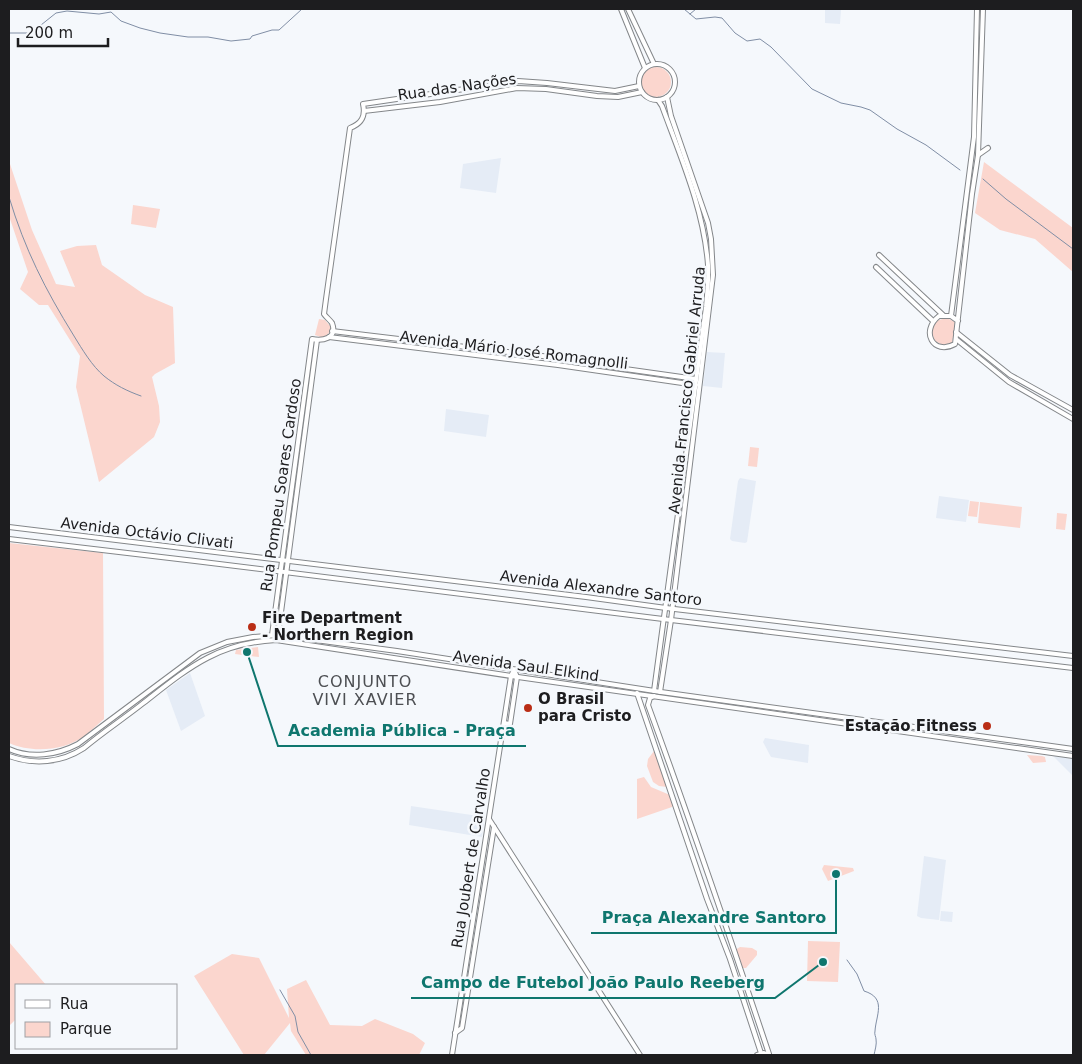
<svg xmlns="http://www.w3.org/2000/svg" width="1082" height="1064" viewBox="0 0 1082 1064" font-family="'DejaVu Sans',sans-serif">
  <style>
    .built { fill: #e5ecf6 }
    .green { fill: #fbd6ce }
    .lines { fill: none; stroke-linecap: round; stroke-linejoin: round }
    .stream { stroke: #808ea5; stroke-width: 1 }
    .tertiary-casing { stroke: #84878a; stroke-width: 6 }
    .secondary-casing { stroke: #84878a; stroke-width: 6 }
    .tertiary { stroke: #fff; stroke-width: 4 }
    .secondary { stroke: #fff; stroke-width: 4 }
    .poi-dot { fill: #ba2e16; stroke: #f5f8fc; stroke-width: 2 }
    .labels { text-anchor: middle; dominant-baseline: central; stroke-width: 5; stroke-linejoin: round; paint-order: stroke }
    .street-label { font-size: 15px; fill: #1d1d1f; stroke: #f5f8fc }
    .poi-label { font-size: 15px; font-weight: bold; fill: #1d1d1f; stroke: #f5f8fc; text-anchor: start }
    .neighbourhood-label { font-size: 16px; letter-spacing: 1px; fill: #4d4f53; stroke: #f5f8fc }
    .leader { fill: none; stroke: #0f766e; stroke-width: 2 }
    .callout-dot { fill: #0f766e; stroke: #f5f8fc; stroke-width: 2 }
    .callout-label { font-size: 16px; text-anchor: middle; font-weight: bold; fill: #0f766e; stroke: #f5f8fc; stroke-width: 5; stroke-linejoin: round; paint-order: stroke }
  </style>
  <rect width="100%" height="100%" fill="#f5f8fc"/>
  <g class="built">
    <path d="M825,9H841L840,24L825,23Z"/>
    <path d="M501,158L496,193L460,188L463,164Z"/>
    <path d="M707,352L725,353L722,388L703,386Z"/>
    <path d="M446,409L489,415L486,437L444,431Z"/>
    <path d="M740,478L756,481L747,542L745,543L732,541L730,539L738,481Z"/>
    <path d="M939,496L969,500L966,522L936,518Z"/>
    <path d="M190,673L205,716L181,731L166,690Z"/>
    <path d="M765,738L809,745L808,763L771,757L763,742Z"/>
    <path d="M1053,756L1073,759V776Z"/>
    <path d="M411,806L485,817L482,837L409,825Z"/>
    <path d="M924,856L946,860L939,920L921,918L917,916Z"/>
    <path d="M941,911L953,912L952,922L940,921Z"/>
  </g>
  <g class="green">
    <circle cx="656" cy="82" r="15"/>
    <path d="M9,161L32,230L56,284L75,287L60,251L77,246L96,245L102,265L145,295L173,307L175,363L155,374L152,377L159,406L160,422L154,437L99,482L76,387L80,356L48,305H39L20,289L28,272L9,216Z"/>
    <path d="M984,162L1073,228V272L1035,239L1000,230L975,213Z"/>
    <path d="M133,205L160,209L156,228L131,224Z"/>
    <path d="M947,318L955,322L952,343L943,345L935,341L931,331L935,321Z"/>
    <path d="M319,319L325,320L331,327L329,333L323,338L315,335Z"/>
    <path d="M750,447L759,448L757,467L748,466Z"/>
    <path d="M970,501L979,502L977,517L968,516Z"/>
    <path d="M980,502L1022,507L1020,528L978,523Z"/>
    <path d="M1057,513L1067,514L1065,530L1056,529Z"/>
    <path d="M9,543L103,553L104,719C97,725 91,731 83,737C63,751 31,753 9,743Z"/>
    <path d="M258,647L259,657L235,654L236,650Z"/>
    <path d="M654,751L667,787L659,786L653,782L647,766L648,759Z"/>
    <path d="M1027,755L1042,756L1045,757L1046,762L1033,763Z"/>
    <path d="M644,777L651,787L670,795L673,805L672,807L637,819V779Z"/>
    <path d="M824,865L853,868L854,871L828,881L822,869Z"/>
    <path d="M808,941L840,942L838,982L807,981Z"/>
    <path d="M9,942L46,985H16V1019L9,1026Z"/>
    <path d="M740,947L752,948L757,951V955L746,968H742L735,950Z"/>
    <path d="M232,954L259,958L289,1018L287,989L306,980L330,1025L362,1026L375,1019L413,1034L425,1043L419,1055H306L291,1031L290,1023L264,1055H244L194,976Z"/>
  </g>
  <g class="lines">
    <g class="stream">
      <path d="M684,9L696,19L715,17L722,18L735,33L747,41L760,39L771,47L812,89L841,103L861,107L870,110L897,129L926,145L960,170"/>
      <path d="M690,14L696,9"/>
      <path d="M9,33H31L56,13L67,11L99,14L111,12L121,21L140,28L160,33L188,37H208L231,41L250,39L252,36L272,30H279L302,9"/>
      <path d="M983,179L1006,199L1073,249"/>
      <path d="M9,197C25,250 45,289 74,336C82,349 92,366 104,376C115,385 127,391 141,396"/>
      <path d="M847,960L857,974L864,991C887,998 876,1015 875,1031C874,1034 876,1037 876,1039C877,1044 875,1050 874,1055"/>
      <path d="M280,990L295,1016L298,1032L311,1055"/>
    </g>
    <defs>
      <g id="tertiary">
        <path d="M364,111L440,102L517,88L546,89L597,96L618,97L642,92"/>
        <path d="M978,155L988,148"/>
        <path d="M879,255L943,315"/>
        <path d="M876,267L933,321"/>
        <path d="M951,316L974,137L977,9"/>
        <path d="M958,321L951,316H939C920,331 933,356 955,344L972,194L978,155L983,9"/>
        <path d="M332,331L559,358L618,368L696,379"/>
        <path d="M956,332L1010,375L1073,410"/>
        <path d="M329,337L558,365L696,385"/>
        <path d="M956,339L1009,382L1073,419"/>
        <path d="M9,527L586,597L666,608L1073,656"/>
        <path d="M9,539L195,561L671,620L1073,668"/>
        <path d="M272,635L312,339C322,341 338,339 332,323C330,320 326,317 324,314L326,299L350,128C361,124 366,117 363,104L518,81L547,83L615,91L639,86"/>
        <path d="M278,635L317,340"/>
        <path d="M637,693L707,899L730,959L761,1053"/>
        <path d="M654,696L650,698L648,705C690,820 730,937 769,1054"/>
        <path d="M504,723L510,724L517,677L514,670"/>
        <path d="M489,819L640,1055"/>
        <path d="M455,1033L462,1028L494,827"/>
        <path d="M452,1055L511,676L514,670"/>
        <path d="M757,1055L764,1053L769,1055"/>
      </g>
      <g id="secondary">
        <path d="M621,9L645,68"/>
        <path d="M628,9L654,64"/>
        <circle cx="657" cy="82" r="18"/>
        <path d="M654,691L706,307C707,294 709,279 708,265C704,210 681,158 662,106L658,100"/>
        <path d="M660,692L671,620L713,275L711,239L708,223L671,116L667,97"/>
        <path d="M9,749C31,759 57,755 78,744L200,653L227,642L253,637L278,635L397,651L661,692L1073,749"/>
        <path d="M9,756C34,765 61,763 84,748C103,732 123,719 142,704C187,669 216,643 276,640L511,676L1073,756"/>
      </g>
    </defs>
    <use href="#tertiary" class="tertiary-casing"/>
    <use href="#secondary" class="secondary-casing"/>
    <use href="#tertiary" class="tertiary"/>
    <use href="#secondary" class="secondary"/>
  </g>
  <g class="poi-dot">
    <circle cx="252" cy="627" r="5"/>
    <circle cx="528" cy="708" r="5"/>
    <circle cx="987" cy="726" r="5"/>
  </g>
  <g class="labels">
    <g class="street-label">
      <text transform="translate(457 87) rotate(-8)">Rua das Nações</text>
      <text transform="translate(514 350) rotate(7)">Avenida Mário José Romagnolli</text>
      <text transform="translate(687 390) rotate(-84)">Avenida Francisco Gabriel Arruda</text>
      <text transform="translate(281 485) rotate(-82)">Rua Pompeu Soares Cardoso</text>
      <text transform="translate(147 533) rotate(7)">Avenida Octávio Clivati</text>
      <text transform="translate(601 588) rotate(7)">Avenida Alexandre Santoro</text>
      <text transform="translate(526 666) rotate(8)">Avenida Saul Elkind</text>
      <text transform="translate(471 858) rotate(-81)">Rua Joubert de Carvalho</text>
    </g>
    <g class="poi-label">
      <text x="262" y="618">Fire Department<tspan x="262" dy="17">- Northern Region</tspan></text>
      <text x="538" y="699">O Brasil<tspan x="538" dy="17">para Cristo</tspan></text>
      <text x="977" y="726" text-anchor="end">Estação Fitness</text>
    </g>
    <g class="neighbourhood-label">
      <text x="365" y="681">CONJUNTO<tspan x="365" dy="18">VIVI XAVIER</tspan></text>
    </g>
  </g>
  <path class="leader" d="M247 652L278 746H526M836 874L836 933H591M823 962L775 998H411"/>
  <g class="callout-dot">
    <circle cx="247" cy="652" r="5"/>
    <circle cx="836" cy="874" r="5"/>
    <circle cx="823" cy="962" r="5"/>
  </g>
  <g class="callout-label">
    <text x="402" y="736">Academia Pública - Praça</text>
    <text x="714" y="923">Praça Alexandre Santoro</text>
    <text x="593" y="988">Campo de Futebol João Paulo Reeberg</text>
  </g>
  <rect width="1082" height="1064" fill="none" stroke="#1d1d1f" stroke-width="20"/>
  <rect x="15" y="984" width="162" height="65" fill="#f5f8fc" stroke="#9fa0a4"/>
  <rect x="25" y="1000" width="25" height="8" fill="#ffffff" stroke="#9fa0a4"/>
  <text x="60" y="1009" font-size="15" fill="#1d1d1f">Rua</text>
  <rect x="25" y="1022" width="25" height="15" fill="#fbd6ce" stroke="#9fa0a4"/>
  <text x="60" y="1034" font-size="15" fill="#1d1d1f">Parque</text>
  <path d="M18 38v8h90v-8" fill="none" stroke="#1d1d1f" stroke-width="2.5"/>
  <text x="25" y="38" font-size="15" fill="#1d1d1f" stroke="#f5f8fc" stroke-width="4" paint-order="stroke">200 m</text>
</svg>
